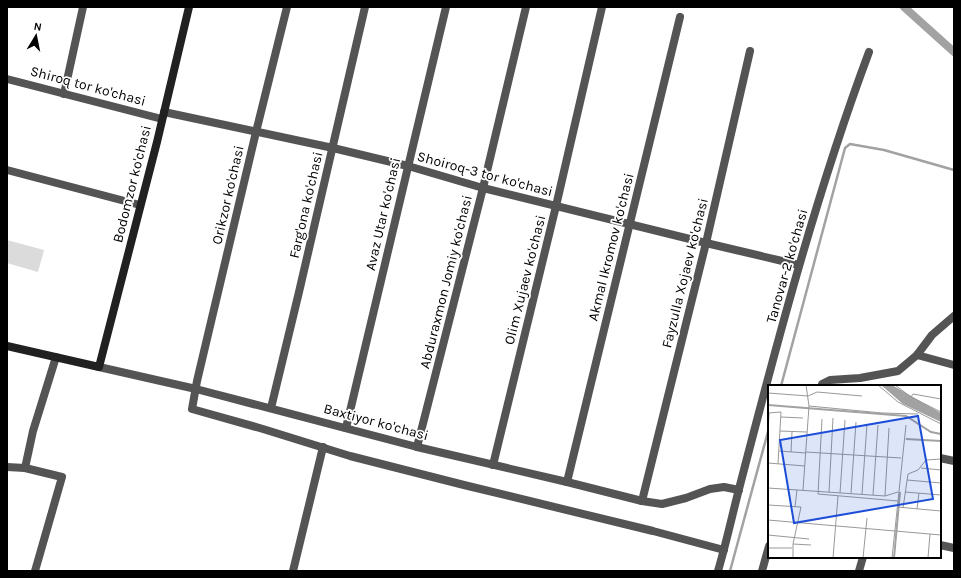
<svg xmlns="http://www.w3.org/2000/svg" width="961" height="578" viewBox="0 0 961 578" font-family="Karla,sans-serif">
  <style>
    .green { fill: #dbdbdb }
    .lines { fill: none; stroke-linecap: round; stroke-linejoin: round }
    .stream { stroke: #a2a2a2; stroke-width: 2.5 }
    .canal { stroke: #a2a2a2; stroke-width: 8 }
    .street { stroke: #545454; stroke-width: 8 }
    .secondary { stroke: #212121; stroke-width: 8 }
    .labels { text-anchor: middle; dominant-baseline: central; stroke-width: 3.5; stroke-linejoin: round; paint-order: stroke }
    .street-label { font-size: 14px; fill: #000; stroke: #fff }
    .inset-river { fill: none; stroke: #a2a2a2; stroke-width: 2 }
    .inset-road { fill: none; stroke: #999; stroke-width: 1 }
    .view { fill: #1d4ed8; fill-opacity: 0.15; stroke: #1d4ed8; stroke-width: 2 }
    .inset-edge { fill: none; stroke: #000; stroke-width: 2 }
  </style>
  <rect width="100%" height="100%" fill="#fff"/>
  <path class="green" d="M7,240L44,250L38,272L7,263Z"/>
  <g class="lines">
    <g class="stream">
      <path d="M781,386L845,148L850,144L884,150L954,170"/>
      <path d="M730,571L769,428"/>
    </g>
    <path class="canal" d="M904,7L954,52"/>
    <g class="street">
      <path d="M287,7L256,132L197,381L192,409L263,429L350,456L464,485L653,531L724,550"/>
      <path d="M7,79L162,119"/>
      <path d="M64,94L83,7"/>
      <path d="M164,112L333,148L408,166L483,188L706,243L799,265"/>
      <path d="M7,170L140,205"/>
      <path d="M917,355L954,365"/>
      <path d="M99,367L196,389L417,447L567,482L642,501L662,504L686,498L710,489L724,487L739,490"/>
      <path d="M822,386V384L830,380L860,378L898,371L917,355L932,335L954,316"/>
      <path d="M271,408L299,292L365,7"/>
      <path d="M346,428L446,7"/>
      <path d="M417,447L483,188L526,7"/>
      <path d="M940,458L954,461"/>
      <path d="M493,465L556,206L602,7"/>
      <path d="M7,467L25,468L62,477L35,571"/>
      <path d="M25,468L33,431L56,357"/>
      <path d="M567,482L680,17"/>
      <path d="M642,501L706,243L750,51"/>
      <path d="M940,545L954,548"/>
      <path d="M293,571L323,447"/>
      <path d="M718,571C726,544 732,516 739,489C777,342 816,194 869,52"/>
      <path d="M762,571L769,546"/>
      <path d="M859,571L863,557"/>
    </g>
    <path class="secondary" d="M7,346L99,367L157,142L189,7"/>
  </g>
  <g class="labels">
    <g class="street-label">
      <text transform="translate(88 86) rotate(15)">Shiroq tor ko'chasi</text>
      <text transform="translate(485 174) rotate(15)">Shoiroq-3 tor ko'chasi</text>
      <text transform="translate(132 184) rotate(-76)">Bodomzor ko'chasi</text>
      <text transform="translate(228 195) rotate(-77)">Orikzor ko'chasi</text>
      <text transform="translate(306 205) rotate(-77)">Farg'ona ko'chasi</text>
      <text transform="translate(383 214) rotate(-77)">Avaz Utar ko'chasi</text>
      <text transform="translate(611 247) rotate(-76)">Akmal Ikromov ko'chasi</text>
      <text transform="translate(787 266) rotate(-74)">Tanovar-2 ko'chasi</text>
      <text transform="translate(685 273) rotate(-76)">Fayzulla Xojaev ko'chasi</text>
      <text transform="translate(525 280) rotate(-76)">Olim Xujaev ko'chasi</text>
      <text transform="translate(446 282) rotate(-76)">Abduraxmon Jomiy ko'chasi</text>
      <text transform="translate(376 422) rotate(15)">Baxtiyor ko'chasi</text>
    </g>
  </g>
  <g transform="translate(768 385)">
    <rect width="173" height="173" fill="#fff"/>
    <path d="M113,0H124L173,28V37L135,19Z" fill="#a2a2a2"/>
    <path class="inset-river" d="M0,20L138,31L163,47L173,49M138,54L173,56M126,173L132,107"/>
    <path class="inset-road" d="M110,0L130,17L173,39M127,0L143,12L173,27M0,8L40,11L49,7L94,11M143,12L145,9L173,14M41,21L114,28L150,29M0,28L13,27L10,79M13,32L35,33M54,34L50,109L130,116M12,46L39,47M0,51L1,28M11,66L38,68M23,67L24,47M38,67L133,73M0,78L37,81M153,83L173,85M139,95L173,98M0,103L117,111L130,107M35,105L41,21L38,0M61,107L65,33M137,107L173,110M72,108L77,35M83,108L88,37M94,109L99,39M105,110L110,40M117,111L121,43M0,120L33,122L25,159V173M27,122L29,105M129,122L173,126M135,123L140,89L150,85L158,75L173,74M149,124L151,108M0,135L173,150M0,150L41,154M25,159L43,160M0,163H24M65,173L70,111M95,173L99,133M124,173L138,40M160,173L162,149"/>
    <path class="view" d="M150,31L165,114L26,138L12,55Z"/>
    <rect width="173" height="173" class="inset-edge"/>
  </g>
  <rect width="961" height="578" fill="none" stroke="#000000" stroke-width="16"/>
  <g transform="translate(36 36) rotate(10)" stroke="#ffffff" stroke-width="3" paint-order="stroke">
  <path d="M0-3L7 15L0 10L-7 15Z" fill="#000000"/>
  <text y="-6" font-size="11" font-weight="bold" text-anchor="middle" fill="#000000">N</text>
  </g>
</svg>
